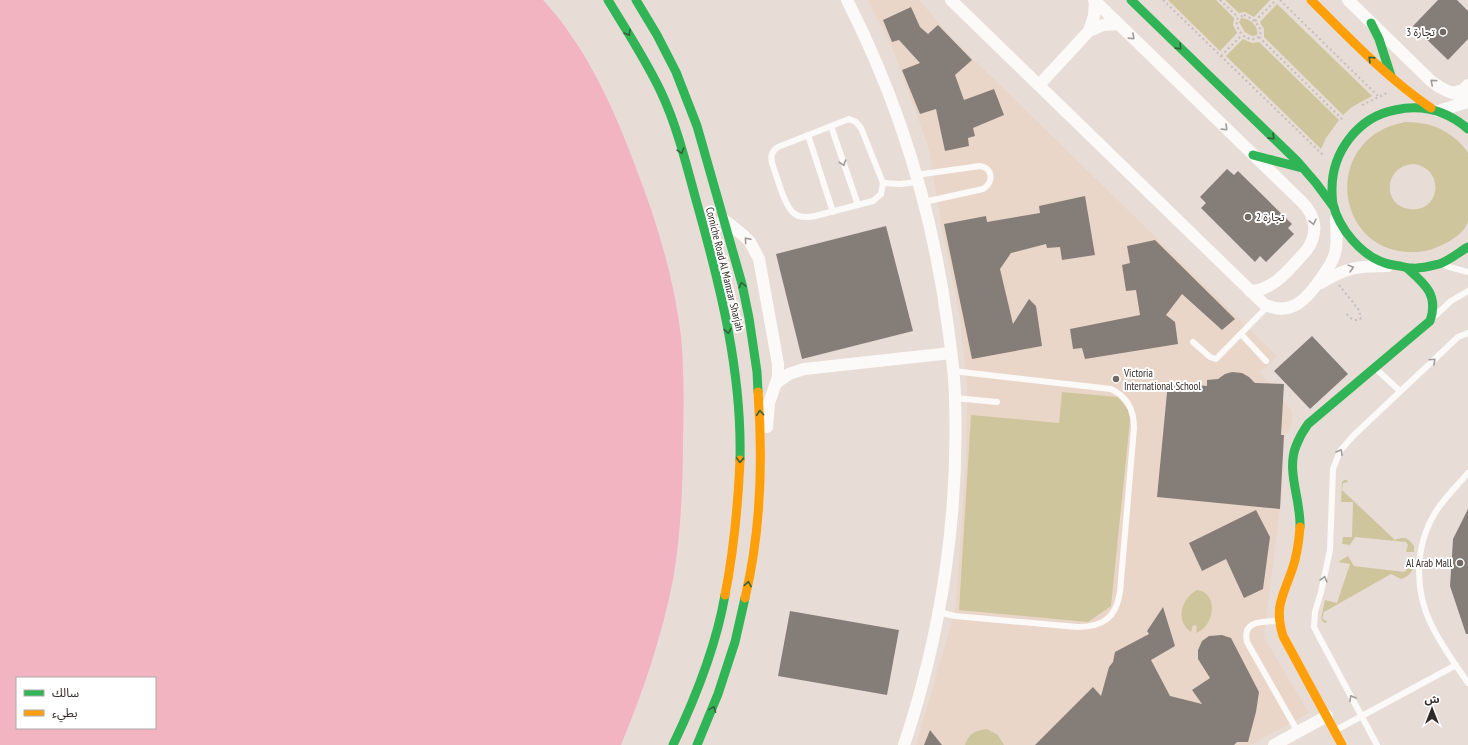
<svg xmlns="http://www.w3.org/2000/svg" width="1468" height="745" viewBox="0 0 1468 745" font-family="'PT Sans Narrow','Noto Sans Arabic',sans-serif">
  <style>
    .built { fill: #ead6c9 }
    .green { fill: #cec59d; fill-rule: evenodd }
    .water { fill: #f2b4c1; fill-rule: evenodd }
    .building { fill: #857e78 }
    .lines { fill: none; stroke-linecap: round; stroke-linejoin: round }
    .path { stroke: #c2bebb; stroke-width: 2; stroke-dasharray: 2 3; stroke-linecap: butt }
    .lane { stroke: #fcfaf9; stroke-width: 6 }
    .street { stroke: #fcfaf9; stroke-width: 12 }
    .fast { stroke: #30b455; stroke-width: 9 }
    .slow { stroke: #ff9f0a; stroke-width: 9 }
    .oneway { stroke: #316139 }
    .oneway2 { stroke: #a19c9a }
    .poi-dot { fill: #726964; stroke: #fff; stroke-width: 1.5 }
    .labels { text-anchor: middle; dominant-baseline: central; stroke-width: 4; stroke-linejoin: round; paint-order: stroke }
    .poi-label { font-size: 11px; fill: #322a26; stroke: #fff; text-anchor: end }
    .street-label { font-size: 11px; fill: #322a26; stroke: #fff }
  </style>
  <rect width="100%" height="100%" fill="#e8ddd6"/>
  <path class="built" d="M868,0H919L952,38L1277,356L1260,372L1292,411V422L1290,430L1284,435L1280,509L1264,637L1309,713L1250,745H916L955,610L966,459L967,386L960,319L943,234L928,146L893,50Z"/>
  <g class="green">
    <path d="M1168,0H1216L1234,18L1233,25L1237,33L1220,51Z"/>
    <path d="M1225,0H1270L1254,17L1245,12L1239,13Z"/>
    <path d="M1277,4L1372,96L1352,107L1343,115L1264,37V29L1260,22Z"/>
    <path d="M1241,18C1250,18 1259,27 1257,35L1252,36L1245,32L1239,22Z"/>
    <path d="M1243,39L1252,43L1259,42L1339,120L1326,138L1321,149L1226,56Z"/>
    <path d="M1405,122C1426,122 1443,127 1458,141C1461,144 1466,149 1468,153C1468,159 1468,179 1468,186C1468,197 1468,209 1468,220C1466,237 1432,252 1417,252C1334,257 1319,138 1405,122ZM1414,164C1446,169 1440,213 1410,209C1381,206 1384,165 1414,164Z"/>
    <path d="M1062,392L1118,397L1128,410L1130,420L1111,606L1088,622L959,610L971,415L1059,423Z"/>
    <path d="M1344,480H1347L1348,482L1343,483L1342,490L1395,540C1405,536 1408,538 1414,546V552H1406L1408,545L1406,542L1355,537L1350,545L1342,544L1343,537H1352L1353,502H1341L1342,482Z"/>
    <path d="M1348,556L1354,566L1404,572L1406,571L1407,564L1413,568C1411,574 1407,577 1401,579L1391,574L1324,612L1322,619L1327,621L1326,623L1323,622L1321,619L1325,600L1337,603L1350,564L1338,562Z"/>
    <path d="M1197,590C1219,592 1215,627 1196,633L1197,626L1193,625L1191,632C1175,621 1181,598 1197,590Z"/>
    <path d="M987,729L998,735L1004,745H965C968,734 976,730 987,729Z"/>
  </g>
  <path class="water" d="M0,0H543C552,10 561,20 568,31C597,71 619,122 636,168C657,222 674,278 681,336C684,369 684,404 683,438C683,485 681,533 673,580C662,636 643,692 621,745H0ZM17,678H155V728H17Z"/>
  <g class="building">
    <path d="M1438,0H1457L1468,11V39L1448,60L1413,26Z"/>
    <path d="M911,7L920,27L928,34L938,25L972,60L955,75L964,100L994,89L1004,115L973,128L975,136L968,138L969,146L945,151L936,109L920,114L902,70L920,63L899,40L892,42L883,20Z"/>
    <path d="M1227,169L1234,175L1238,171L1292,224L1288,228L1294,234L1266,262L1260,256L1255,262L1201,208L1206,203L1200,197Z"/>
    <path d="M1085,196L1095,255L1062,260L1060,247L1047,248L1046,244L1011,253L1000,269L1013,324L1029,299L1036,306L1042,346L972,359L944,224L986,216L987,222L1040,213L1039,206Z"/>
    <path d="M886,226L913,331L802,359L776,254Z"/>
    <path d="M1155,240L1235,319L1222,330L1182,294L1166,315L1175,322L1178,344L1085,359L1082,348L1073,349L1070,329L1140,315L1136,290L1126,291L1122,265L1130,263L1127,246Z"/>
    <path d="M1312,336L1348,374L1310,409L1274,371Z"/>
    <path d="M1232,372L1242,373L1249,377L1255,383L1284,384L1281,435H1284L1280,509L1157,497L1168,382L1207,386V380L1218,379L1225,374Z"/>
    <path d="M1468,509V634H1466L1450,586L1453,539Z"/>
    <path d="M1256,510L1270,537L1263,589L1244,598L1226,559L1202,571L1189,543Z"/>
    <path d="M1163,607L1175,646L1151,660L1170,696L1202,704L1192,690L1210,678L1198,659V650L1202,641L1209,636L1222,635L1231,638L1259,692L1256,712L1248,742H1237L1234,745H1035L1093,687L1101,696L1109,667L1113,662L1115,652L1149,634L1147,631Z"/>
    <path d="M790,611L899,630L887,695L778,676Z"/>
    <path d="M930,730L942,745H924Z"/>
  </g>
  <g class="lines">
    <g class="path">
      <path d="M1163,0L1323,155"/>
      <path d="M1220,0L1238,17"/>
      <path d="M1280,0L1378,96"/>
      <path d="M1244,15C1253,18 1268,31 1256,39C1245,41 1235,30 1237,19Z"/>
      <path d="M1255,21L1276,0"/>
      <path d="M1259,37L1344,121"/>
      <path d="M1221,56L1242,35"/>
      <path d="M1362,105L1387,93"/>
      <path d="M1339,285L1359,310L1361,318C1355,323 1350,318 1346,313"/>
    </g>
    <g class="lane">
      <path d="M849,119L856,122L861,128L883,183L881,194L873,201L815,216C793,221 788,209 781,190C778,181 775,172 772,163C770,156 772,151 778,147Z"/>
      <path d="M831,126L858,205"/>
      <path d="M808,135L833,212"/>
      <path d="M916,175L980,166C993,168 994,182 983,189L924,202"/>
      <path d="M883,183L900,184L918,182"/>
      <path d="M1446,266L1468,272"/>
      <path d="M1436,315L1451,301L1468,291"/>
      <path d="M1241,334L1266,361"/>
      <path d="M1193,342L1210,357L1216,359L1268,306"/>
      <path d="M1376,369L1400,391"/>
      <path d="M955,398L997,402"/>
      <path d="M1468,473C1457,486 1444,498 1435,513C1415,546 1414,589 1431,624C1441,645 1455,664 1468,683"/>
      <path d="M938,612L955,616L1077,627C1103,627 1116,618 1120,592L1134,428C1134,410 1128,397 1111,389L953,371"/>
      <path d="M1277,621C1262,622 1242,620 1247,642L1298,732"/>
      <path d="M1336,730L1456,665"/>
      <path d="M1377,745L1317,633L1314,627L1315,612L1321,592L1330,550L1333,469L1340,451L1353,436L1458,337L1468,333"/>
    </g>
    <g class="street">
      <path d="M847,0C899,102 933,213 948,327C951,351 955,375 955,400C959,516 941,635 904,745"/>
      <path d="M951,0L1264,304C1291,318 1308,298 1322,277C1327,270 1333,262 1335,253C1338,242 1336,230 1336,219"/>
      <path d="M1094,0L1302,202C1316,216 1319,234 1306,251C1291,267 1274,291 1250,291"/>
      <path d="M1348,0L1431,81C1442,90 1454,95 1468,96"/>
      <path d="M1089,31L1094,16L1095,1"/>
      <path d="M1039,85L1089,31L1103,25L1119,24"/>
      <path d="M1452,93L1463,90L1468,85"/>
      <path d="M1438,111L1468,102"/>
      <path d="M723,219L743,235L750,242L759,259L778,364V377L769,403L767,427"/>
      <path d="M1321,283C1347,267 1358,266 1388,266"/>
      <path d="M776,383L789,374L804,369L951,353"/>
      <path d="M1274,745L1327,716"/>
    </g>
    <g class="fast">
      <path d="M608,0C626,30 646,60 661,92C678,128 687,168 698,207C721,289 742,373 740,460"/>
      <path d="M636,0L657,35L676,72L697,126L742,284L749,318L757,372L758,392"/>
      <path d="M1131,0L1297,161L1316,183L1333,206"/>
      <path d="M1371,23L1379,39L1391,76"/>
      <path d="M1468,129C1447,111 1422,104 1395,110C1358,117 1332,152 1332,189C1332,194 1332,199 1333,204C1339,229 1361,255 1385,263C1390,265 1395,265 1400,266C1404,267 1408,268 1412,268C1420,269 1431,266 1439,264C1449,261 1459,252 1468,247"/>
      <path d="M1253,155L1302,168"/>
      <path d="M1300,527C1301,500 1286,471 1296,446C1299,438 1303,431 1308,424L1430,321C1439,295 1425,284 1407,268"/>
      <path d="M673,745C696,697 716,647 725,595"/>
      <path d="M697,745L718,694L735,642L745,598"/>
    </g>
    <g class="slow">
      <path d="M1311,0C1349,38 1386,77 1431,108"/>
      <path d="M1300,527C1299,541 1297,556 1292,570C1283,596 1274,607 1283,636L1342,745"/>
      <path d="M725,595C734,550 738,505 740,460"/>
      <path d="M745,598C761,531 763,460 758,392"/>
    </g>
  </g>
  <defs><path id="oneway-chevron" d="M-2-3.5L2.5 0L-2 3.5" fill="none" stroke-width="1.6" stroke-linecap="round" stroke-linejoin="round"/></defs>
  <g class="oneway">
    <use href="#oneway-chevron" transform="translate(628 33) rotate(60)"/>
    <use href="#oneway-chevron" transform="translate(1179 47) rotate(44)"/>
    <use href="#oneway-chevron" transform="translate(1371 59) rotate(-136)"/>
    <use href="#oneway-chevron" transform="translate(1272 137) rotate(44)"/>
    <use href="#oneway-chevron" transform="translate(681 151) rotate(73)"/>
    <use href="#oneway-chevron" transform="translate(742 285) rotate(-103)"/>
    <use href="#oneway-chevron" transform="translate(728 331) rotate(80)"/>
    <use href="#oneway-chevron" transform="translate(760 413) rotate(-94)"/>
    <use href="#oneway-chevron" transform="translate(740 460) rotate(92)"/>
    <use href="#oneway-chevron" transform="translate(748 584) rotate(-80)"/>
    <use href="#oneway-chevron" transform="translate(713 709) rotate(-69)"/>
  </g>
  <g class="oneway2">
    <use href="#oneway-chevron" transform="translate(1132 37) rotate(44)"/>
    <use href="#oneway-chevron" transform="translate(1433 82) rotate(-140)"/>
    <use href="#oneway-chevron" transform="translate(1225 128) rotate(44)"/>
    <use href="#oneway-chevron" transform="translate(843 163) rotate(72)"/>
    <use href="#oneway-chevron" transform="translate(1313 222) rotate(77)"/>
    <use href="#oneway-chevron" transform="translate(747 240) rotate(-131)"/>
    <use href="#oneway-chevron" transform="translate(1351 268) rotate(-15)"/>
    <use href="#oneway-chevron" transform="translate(1433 361) rotate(-43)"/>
    <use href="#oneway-chevron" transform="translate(1340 452) rotate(-60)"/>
    <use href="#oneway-chevron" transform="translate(1324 579) rotate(-76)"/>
    <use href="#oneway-chevron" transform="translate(1352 698) rotate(-119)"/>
  </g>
  <g class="poi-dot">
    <circle cx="1443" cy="32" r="4"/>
    <circle cx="1248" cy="217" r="4"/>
    <circle cx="1116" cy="379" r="4"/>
    <circle cx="1460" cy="563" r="4"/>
  </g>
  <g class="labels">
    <g class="poi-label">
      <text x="1435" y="32">تجارة 3</text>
      <text x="1256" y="217" text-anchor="start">تجارة 2</text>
      <text x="1124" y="373" text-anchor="start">Victoria<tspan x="1124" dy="13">International School</tspan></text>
      <text x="1452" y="563">Al Arab Mall</text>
    </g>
    <g class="street-label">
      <text transform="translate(725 269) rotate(76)">Corniche Road Al Mamzar Sharjah</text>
    </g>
  </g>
  <rect x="16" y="677" width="140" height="52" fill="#ffffff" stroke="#adaaa8"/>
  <rect x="24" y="690" width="20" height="6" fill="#30b455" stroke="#adaaa8"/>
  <text x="52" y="697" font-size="12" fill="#322a26">سالك</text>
  <rect x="24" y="710" width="20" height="6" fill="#ff9f0a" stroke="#adaaa8"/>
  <text x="52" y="717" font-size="12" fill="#322a26">بطيء</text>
  <g transform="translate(1432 709)" stroke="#ffffff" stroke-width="3" paint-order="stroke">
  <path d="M0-3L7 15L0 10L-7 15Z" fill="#322a26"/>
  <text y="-6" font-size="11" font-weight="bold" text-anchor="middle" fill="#322a26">ش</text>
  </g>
</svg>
